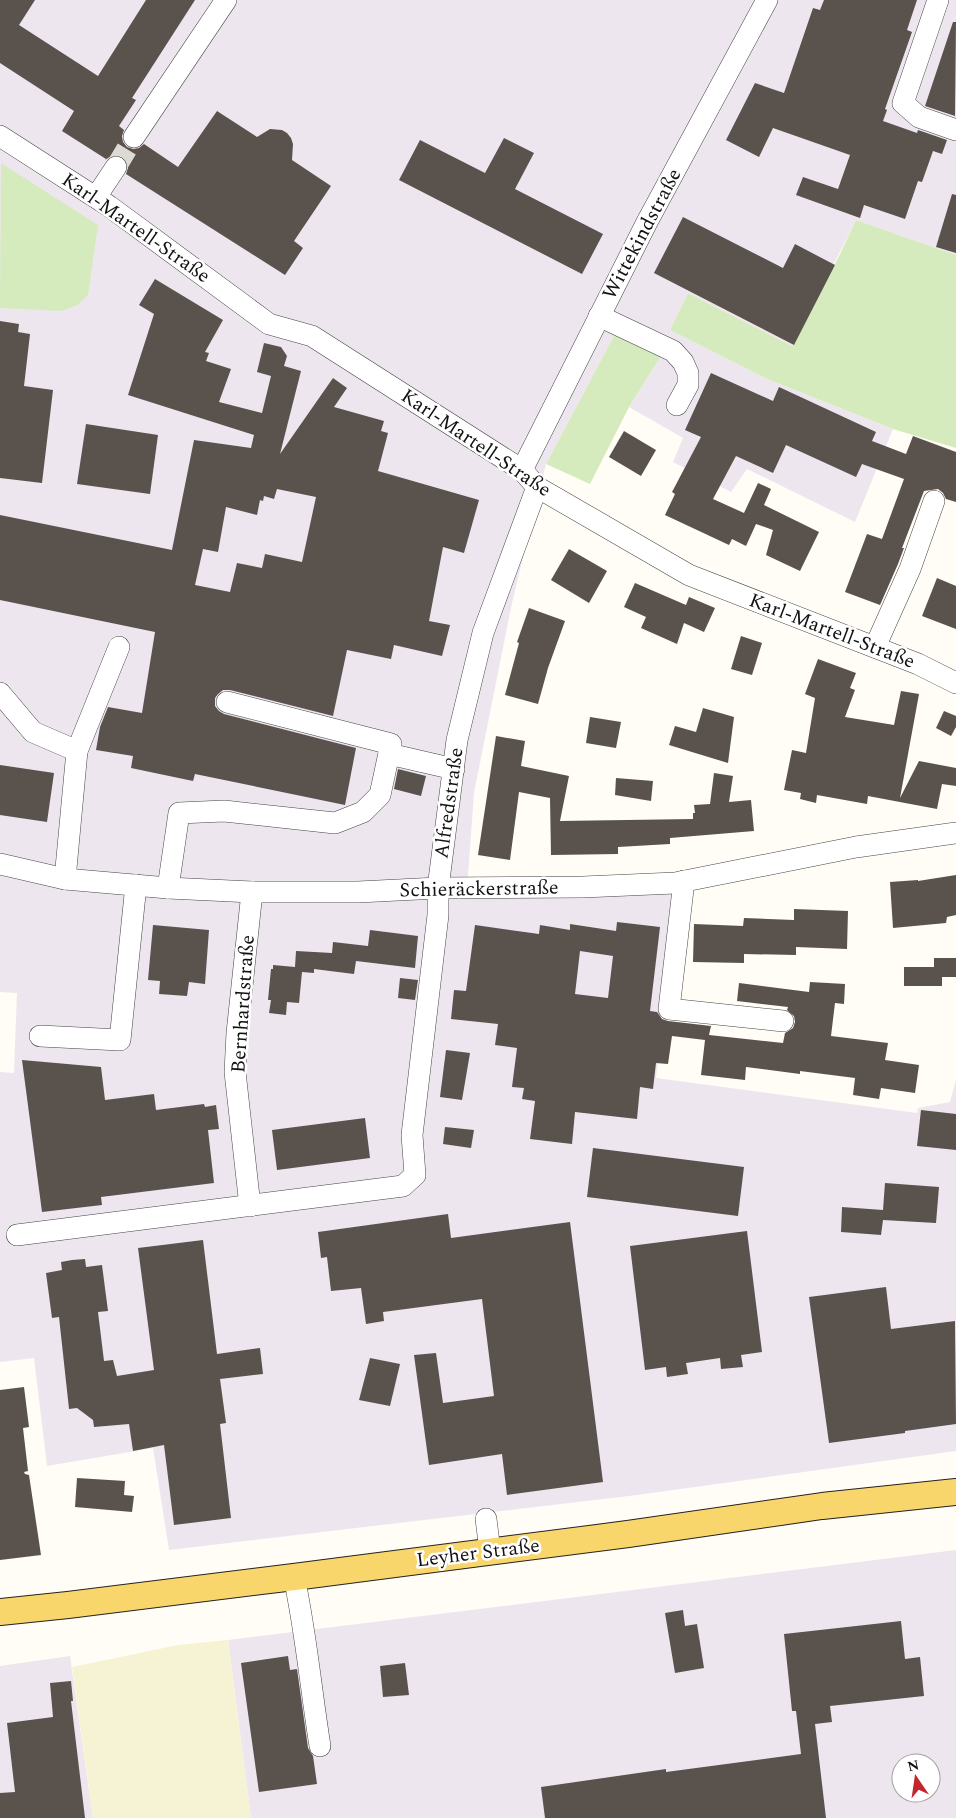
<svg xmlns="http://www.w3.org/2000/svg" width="956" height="1818" viewBox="0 0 956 1818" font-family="Spectral,serif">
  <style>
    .industrial { fill: #eee6ef; fill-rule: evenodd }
    .farmland { fill: #f6f3d4 }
    .green { fill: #d5ebbd }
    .building { fill: #5a524d; fill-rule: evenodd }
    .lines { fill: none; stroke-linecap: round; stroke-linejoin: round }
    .minor-tunnel { stroke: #dbdad3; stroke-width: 21; stroke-dasharray: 21 11; stroke-linecap: butt }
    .minor-casing { stroke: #444; stroke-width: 22 }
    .major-casing { stroke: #222; stroke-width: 28 }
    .minor { stroke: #fff; stroke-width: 21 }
    .major { stroke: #f9d66b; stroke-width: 26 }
    .labels { text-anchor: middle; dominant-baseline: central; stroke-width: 5; stroke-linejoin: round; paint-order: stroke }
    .street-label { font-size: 20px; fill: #111; stroke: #fff }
  </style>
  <rect width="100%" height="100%" fill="#fffdf5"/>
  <g class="industrial">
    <path d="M0,0H956V255L856,220L792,346L688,293L670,330L767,379L893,429L855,522L747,469L731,492L673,462L683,438L629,407L661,356L616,332L546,464L512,603L474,793L467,890L679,884L656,1078L917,1113L918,1108L950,1102L956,1079V1451L637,1495L169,1550L153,1448L47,1466L34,1358L0,1362V1072L14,1073L17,993L0,992Z"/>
    <path d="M956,1550V1818H251L228,1640ZM901,1763H931V1793H901Z"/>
    <path d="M70,1656L93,1818H0V1666Z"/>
  </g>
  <path class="farmland" d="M228,1640L251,1818H93L72,1667L178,1645Z"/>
  <g class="green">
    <path d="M1,163L98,225L88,295L78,305L61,311L0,308Z"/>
    <path d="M856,220L956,255V448L893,429L767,379L670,330L688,293L792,346L839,256Z"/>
    <path d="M616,332L661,356L629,407L590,484L546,464Z"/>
  </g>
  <g class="building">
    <path d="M0,0H35L19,25L98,76L146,0H195L132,98L136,100L119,126L124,130L122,136L123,142L127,147L133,149L139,148L144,144L178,167L217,111L257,137L270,129L282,130L287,133L291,138L293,144L292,160L331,186L294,241L303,248L285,275L126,174L128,168L127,162L122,156L117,155L111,156L105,160L106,159L62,131L74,111L0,63Z"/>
    <path d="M824,0H917L907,30L912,32L885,109L887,110L883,121L917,133L918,130L947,140L942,154L933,151L922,182L918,181L905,219L864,205L860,218L796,195L803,177L838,189L850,155L773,128L759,157L726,140L755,83L784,93L813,8L820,10Z"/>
    <path d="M953,22H956L955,116L925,106Z"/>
    <path d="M504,138L534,153L515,189L603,234L582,274L399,180L420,140L485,173Z"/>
    <path d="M952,194L956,195V253L936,247Z"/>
    <path d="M683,217L783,268L795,244L835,265L794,345L654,273Z"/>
    <path d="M155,279L223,320L205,352L209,353L206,361L231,369L219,402L262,413L271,376L257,372L264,343L281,347L287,356L284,366L301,371L280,454L333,378L347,388L334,407L384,421L381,431L388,433L378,471L479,500L464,553L443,547L429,621L450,625L442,656L394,645L391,659L347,650L333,716L230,690H223L218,694L215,698V706L219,711L224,714L356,748L345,805L195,774L193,781L131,768L133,756L96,750L100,727L108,707L142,713L155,632L0,600V515L172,550L194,440L251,448L254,435L128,395L154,314L139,305ZM277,489L316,497L302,562L265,554L262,568L237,563L230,592L195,585L203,549L218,552L226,507L257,515L260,500L263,501L264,496L274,499Z"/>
    <path d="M0,321L19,324L18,332L30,334L24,386L53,390L42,483L0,478Z"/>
    <path d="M711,373L773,401L779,387L876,432L872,441L906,454L913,436L956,452V502L946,499L943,493L938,489L924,491L902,548H904L898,564L880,605L845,592L867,534L882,539L904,479L862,464L856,477L786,445L773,473L736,456L713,499L744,513L758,483L771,489L764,505L819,532L800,571L766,555L773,530L756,524L746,546L732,539L729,545L665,515L675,494L672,492L701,437L685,430Z"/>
    <path d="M86,424L158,435L150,494L77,484Z"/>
    <path d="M624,431L656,450L641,476L609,457Z"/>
    <path d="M569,549L607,571L589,603L551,580Z"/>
    <path d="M937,578L956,586V629L922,616Z"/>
    <path d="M635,583L686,605L689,597L715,608L704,632L684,623L677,644L641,628L646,617L624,607Z"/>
    <path d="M529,608L565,621L548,668L538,704L505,695L519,643L517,642Z"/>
    <path d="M741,636L762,643L752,675L731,669Z"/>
    <path d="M818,659L856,673L850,688L855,690L845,717L894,725L901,691L919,694L900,798L919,761L956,768V786L942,784L937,809L868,796L867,804L817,795L816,803L800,799L801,793L784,790L792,750L806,753L815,698L805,694Z"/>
    <path d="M703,708L734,717L728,763L669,745L675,726L696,732Z"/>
    <path d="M944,711L956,716V727L951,736L936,728Z"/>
    <path d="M590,717L621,722L616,748L586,743Z"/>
    <path d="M496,736L525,741L521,766L569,776L560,821L693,819V813H695L694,805L710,804L714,773L733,776L729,802L751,800L754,831L670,838V844L618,847V854L551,855L550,798L519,792L510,860L478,855Z"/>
    <path d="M0,765L54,773L47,822L0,815Z"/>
    <path d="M398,769L426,776L421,796L394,789Z"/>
    <path d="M616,778L653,781L651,801L615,795Z"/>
    <path d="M956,875V915L947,917L946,923L893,928L890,882L918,880V881Z"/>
    <path d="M794,909L848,911L847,949L796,947V955L744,954V963L693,962L694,924L743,926L744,918L794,920Z"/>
    <path d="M617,922L660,927L650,1011L657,1012L662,1019L668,1021L711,1026L709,1035L783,1043L785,1033L793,1028L795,1022L794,1016L787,1010L788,1007L737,1001L739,983L809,992L810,982L845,984L844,1004L835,1003L831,1036L888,1043L885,1060L919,1065L915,1093L881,1088L879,1099L853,1095L855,1078L800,1071V1074L746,1067L745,1080L701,1075L705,1040L672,1036L668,1064L656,1063L653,1089L640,1087L637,1119L575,1112L572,1144L530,1139L535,1101L522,1099L524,1088L512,1087L517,1048L495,1045L498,1024L451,1019L454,990L466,991L475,925L539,934L540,925L570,930V924L616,931ZM580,951L613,956L608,998L575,994Z"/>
    <path d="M153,925L209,930L205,984L189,982L187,996L159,994L160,981L148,980Z"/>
    <path d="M370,930L418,936L415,968L356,961L354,974L314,969V973L302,972L299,1003L287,1002L286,1015L269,1013L271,1000H268L271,969H273V965L295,967L296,951L332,953L333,942L368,946Z"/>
    <path d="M934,958H956V977H942V986H904V967H934Z"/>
    <path d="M400,978L418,980L415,1000L398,998Z"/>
    <path d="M446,1050L470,1053L462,1100L440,1097Z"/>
    <path d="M22,1060L101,1067L105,1100L154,1094L156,1110L204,1104L205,1107L216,1105L219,1129L208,1130L214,1183L101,1197L102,1205L42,1212Z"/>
    <path d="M921,1110L956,1114V1150L917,1146Z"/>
    <path d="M365,1118L370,1158L277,1170L272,1130Z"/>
    <path d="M445,1127L474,1130L471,1148L443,1144Z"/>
    <path d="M593,1148L744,1167L738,1216L587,1197Z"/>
    <path d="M885,1183L939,1187L936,1223L883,1220L881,1235L841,1232L842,1207L883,1210Z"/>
    <path d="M448,1214L451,1238L570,1222L603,1482L507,1495L502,1454L429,1465L414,1355L436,1353L443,1403L494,1396L482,1299L383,1312L384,1321L366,1324L361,1288L331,1291L327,1257L321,1258L318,1232Z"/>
    <path d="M747,1231L762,1352L741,1355L743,1367L721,1369L720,1358L686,1363L688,1374L667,1377L666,1367L645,1370L630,1246Z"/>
    <path d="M203,1240L217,1354L260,1348L263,1374L220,1379L226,1423L220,1424L231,1518L174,1525L164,1445L133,1451L129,1424L94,1427L93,1420L77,1408L69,1409L59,1317L52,1318L46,1273L62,1270L61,1262L72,1260L85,1259L86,1267L102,1265L108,1311L98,1312L104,1361L113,1360L117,1376L154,1370L138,1248Z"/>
    <path d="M886,1287L891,1329L955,1321L956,1424L905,1431V1433L829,1443L809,1297Z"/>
    <path d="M370,1358L400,1364L390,1406L359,1400Z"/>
    <path d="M24,1387L29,1427L23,1428L28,1471L24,1472L25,1474L29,1475L41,1555L0,1560V1390Z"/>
    <path d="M77,1478L125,1481L124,1495L134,1496L132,1512L75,1507Z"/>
    <path d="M683,1610L685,1626L697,1624L704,1668L675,1673L665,1613Z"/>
    <path d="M901,1621L905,1659L920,1657L924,1696L830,1706L832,1722L815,1724L826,1818H545L541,1787L666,1769V1772L801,1754L796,1711H792L784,1634Z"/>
    <path d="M288,1656L290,1670L297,1669L308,1748L313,1756L317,1784L259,1792L241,1663Z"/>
    <path d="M405,1663L409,1695L383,1697L380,1666Z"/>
    <path d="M71,1681L73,1701H71L85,1818H0V1793L15,1792L7,1723L53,1717L50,1683Z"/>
  </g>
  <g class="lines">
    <path class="minor-tunnel" d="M116,167L134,137"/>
    <defs>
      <g id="minor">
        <path d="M938,0L903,103L919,117L956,130"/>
        <path d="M0,136L109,206L269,324L312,336L522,470L537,487L689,575L918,664L956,683"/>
        <path d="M134,137L226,0"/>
        <path d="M96,197L116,167"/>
        <path d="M599,316L673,351L683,362L688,373V385L677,405"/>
        <path d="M522,470L647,222L767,0"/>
        <path d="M875,647L910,569L934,501"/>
        <path d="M0,693L33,732L77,751L65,879"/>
        <path d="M77,751L119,647"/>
        <path d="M389,754L454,769"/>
        <path d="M0,864L65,879L168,888L252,892H358L438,888L583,887L675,883L856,847L956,833"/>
        <path d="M684,881L669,1009L783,1021"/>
        <path d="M168,888L179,813L224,811L335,823L363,812L380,795L391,744L227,702"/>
        <path d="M40,1036L120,1040L136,885"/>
        <path d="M250,1206L235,1072L237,1033L252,892"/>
        <path d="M17,1235L403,1186L415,1175L412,1135L438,915V888L457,740L483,633L537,487"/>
        <path d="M486,1519L490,1551"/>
        <path d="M294,1577C306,1633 311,1690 320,1746"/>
      </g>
      <path id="major" d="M0,1612L68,1605L294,1577L628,1534L822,1506L956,1492"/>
    </defs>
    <use href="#minor" class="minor-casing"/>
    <use href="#major" class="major-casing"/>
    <use href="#minor" class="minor"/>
    <use href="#major" class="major"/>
  </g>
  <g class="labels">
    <g class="street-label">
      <text transform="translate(136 228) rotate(35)">Karl-Martell-Straße</text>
      <text transform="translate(642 234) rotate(-62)">Wittekindstraße</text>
      <text transform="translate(476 443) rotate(34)">Karl-Martell-Straße</text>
      <text transform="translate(832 631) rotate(21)">Karl-Martell-Straße</text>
      <text transform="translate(449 803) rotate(-82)">Alfredstraße</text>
      <text transform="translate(479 889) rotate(-1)">Schieräckerstraße</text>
      <text transform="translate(243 1004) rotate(-86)">Bernhardstraße</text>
      <text transform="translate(478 1553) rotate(-7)">Leyher Straße</text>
    </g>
  </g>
  <g transform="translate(916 1778) rotate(347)"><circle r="24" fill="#ffffff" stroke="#a0a0a0"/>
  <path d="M0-4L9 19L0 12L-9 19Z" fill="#c4262e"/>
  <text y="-8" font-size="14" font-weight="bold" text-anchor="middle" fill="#111111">N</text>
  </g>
</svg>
